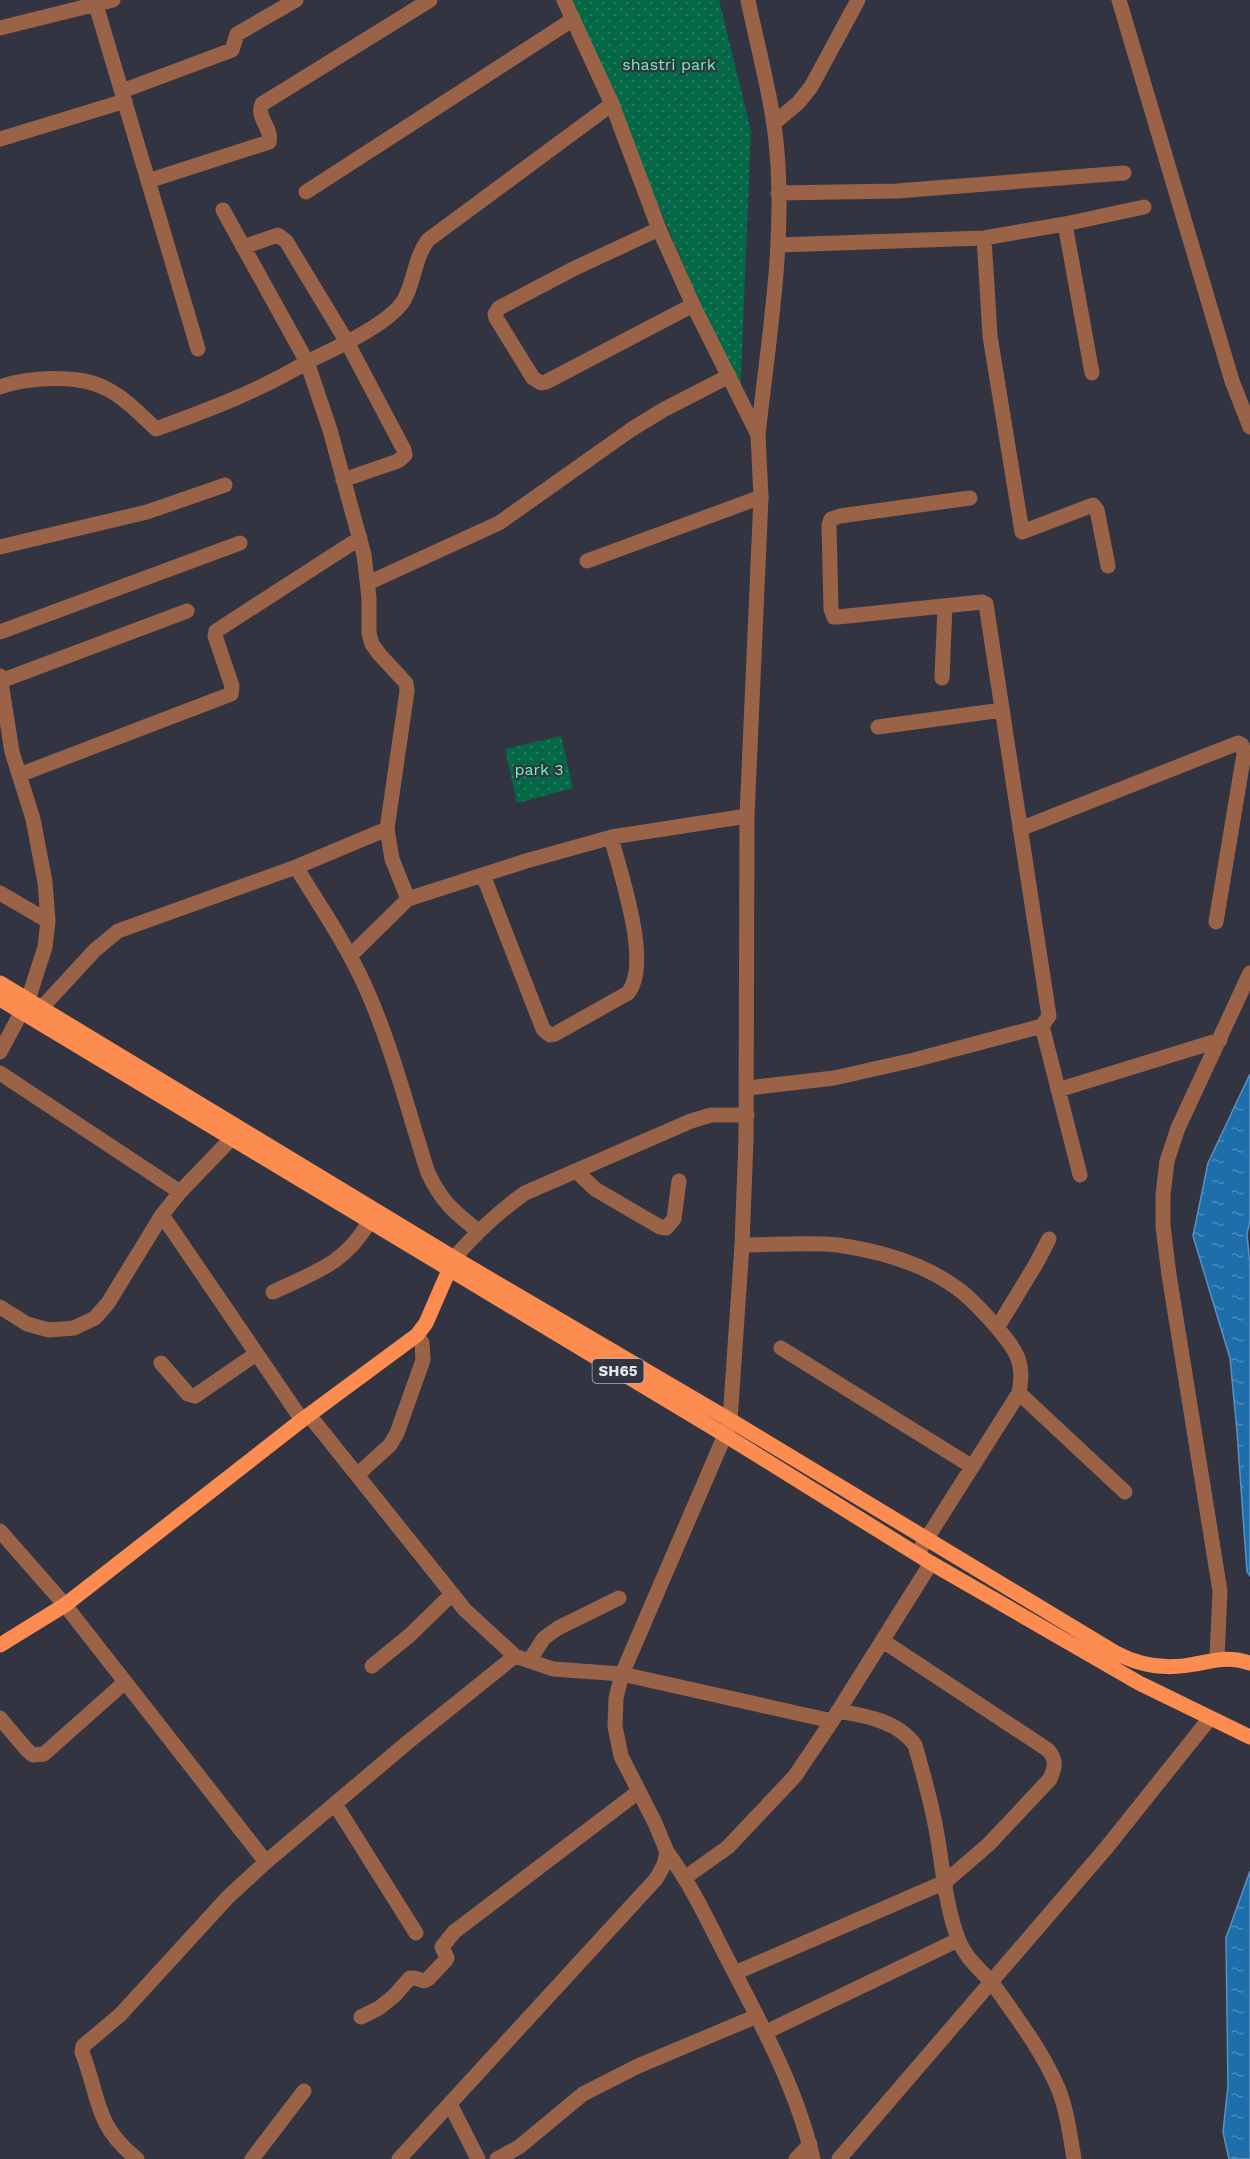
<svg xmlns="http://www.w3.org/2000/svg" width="1250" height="2159" font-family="'Work Sans',sans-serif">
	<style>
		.park { fill: url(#park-dots) }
		.water { fill: url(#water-ripples); stroke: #5992c0; stroke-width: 1.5 }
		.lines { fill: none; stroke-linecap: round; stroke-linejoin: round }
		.minor { stroke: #9a6348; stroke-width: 15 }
		.tertiary { stroke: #9a6348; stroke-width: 15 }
		.primary { stroke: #fc8c50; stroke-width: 15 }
		.labels { text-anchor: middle; stroke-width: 4.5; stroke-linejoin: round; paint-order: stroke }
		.shield { fill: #323541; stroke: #afb1ba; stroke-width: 1.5 }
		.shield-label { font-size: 15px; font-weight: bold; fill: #e4e6ee }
		.park-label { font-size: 16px; fill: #67f8ba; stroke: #323541 }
	</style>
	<defs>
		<pattern id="park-dots" width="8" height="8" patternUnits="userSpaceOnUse" patternTransform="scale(1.5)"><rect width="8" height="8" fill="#046746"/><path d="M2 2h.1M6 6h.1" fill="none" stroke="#287d61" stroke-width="1.8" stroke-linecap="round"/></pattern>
		<pattern id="water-ripples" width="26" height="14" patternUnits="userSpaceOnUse" patternTransform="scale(1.5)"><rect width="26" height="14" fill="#1e6eac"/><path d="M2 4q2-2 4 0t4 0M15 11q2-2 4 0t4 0" fill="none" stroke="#498abc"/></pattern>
	</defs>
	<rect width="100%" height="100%" fill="#323541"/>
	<!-- park -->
	<path class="park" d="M571,0H719L751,131L740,398Z
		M561,736L573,788L517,803L505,749Z"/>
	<!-- water -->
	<path class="water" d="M1250,1074V1221L1247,1234L1250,1266V1576L1247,1572L1237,1432L1230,1358L1193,1236L1208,1163Z
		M1250,1871V2159H1229L1223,2132L1228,2086L1226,1938Z"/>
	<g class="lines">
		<!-- minor -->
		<path class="minor" d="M748,0C758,50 773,101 777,152C785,246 768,342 758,435
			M1119,0L1232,381L1250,427
			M96,5L198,349
			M0,28L113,0
			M122,91L232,50L237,34L296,0
			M774,123L798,103L811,87L858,0
			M0,139L125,101
			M148,181L269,142C273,129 256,118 262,104L430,0
			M306,192L572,20
			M778,193L897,191L1124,173
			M223,210L307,362C332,350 390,324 404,300C415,280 414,259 428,240L612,104
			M1065,224L1092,373
			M659,229L573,269L499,308L495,314L496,318L533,378L541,383L546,382L693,305
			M984,238L990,336L1022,532L1093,505L1097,510L1108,566
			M778,245L984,238L1065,224L1144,207
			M243,247L278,235L286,241L347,342L404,450L405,455L398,461L343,480
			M0,387C28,377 78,374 105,388C124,397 140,414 156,429C208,410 259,391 307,362L330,430L364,555L369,598V633L372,644L380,655L406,683L407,691L387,829L392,859L408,899L350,956
			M0,547L147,512L225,485
			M587,561L761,497
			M368,583L499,523L632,429L663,410L729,376
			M0,632L240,543
			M0,676L12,752L33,819L45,882L48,921L45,947L28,1000L0,1052
			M942,678L945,606
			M1,681L187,611
			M878,727L1002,710
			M19,775L231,694L232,686L215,636L216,631L360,538
			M1020,829L1238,743L1242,745L1244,754L1216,922
			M296,867C320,906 346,944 365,986C392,1046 408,1111 428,1173C442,1202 453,1211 478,1231
			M483,875L543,1029L550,1035L555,1034L628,993C652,963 620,873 611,837
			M0,893L48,921
			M408,899L526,861L612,837L747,816
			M34,1016L95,950L118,931L296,867L387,829
			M1042,1026L1080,1175
			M0,1073L180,1192
			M748,1088L834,1078L914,1060L1042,1026L1049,1016L986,604L982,602L838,617H834L831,609L829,525L831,519L840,516L970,498
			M1058,1090L1220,1040
			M576,1171L595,1189L660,1227L666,1228L674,1219L679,1181
			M162,1215L302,1420
			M742,1245C772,1245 809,1242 838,1245C879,1251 925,1264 958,1289C971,1298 983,1312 994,1324C1014,1348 1026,1360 1019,1393L917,1554
			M454,1258C476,1233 498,1212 525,1193L691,1121L711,1115H747
			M273,1292C315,1272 345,1264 369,1222
			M0,1307L27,1324L49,1330L74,1328L95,1318L108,1303L162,1215L180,1192L231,1139
			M997,1328L1036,1264L1049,1239
			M781,1348L971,1466
			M161,1363L188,1394L195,1396L256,1354
			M1019,1393L1125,1492
			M309,1415L465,1610L515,1656L553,1669L622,1674L832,1721
			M357,1475L390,1445L397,1433L423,1360L422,1343L417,1335
			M0,1531L65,1605L266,1862L408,1742L515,1656
			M1217,1658L1220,1591L1169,1275L1163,1226V1195L1167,1161L1178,1128L1250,973
			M529,1661L544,1638L558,1628L619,1598
			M372,1666L410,1635L452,1594
			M838,1711C866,1716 898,1721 915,1745C923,1773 931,1801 936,1829C943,1866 945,1906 959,1941C968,1963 985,1972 998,1991C1020,2022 1043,2053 1058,2088C1067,2110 1070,2135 1074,2159
			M0,1718L27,1750L33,1755L44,1754L125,1682
			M335,1804L416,1933
			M686,1877L728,1847L795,1776L832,1721L931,1563
			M735,1973L945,1882L989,1844L1050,1779C1055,1767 1057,1760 1048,1750L883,1641
			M361,2017L379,2008L394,1996L410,1978H415L424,1981L428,1979L446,1960L447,1958L442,1947L454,1932L638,1792
			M766,2032L958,1940
			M450,2104L478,2159
			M137,2159C94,2125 100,2098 82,2052L83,2046L120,2015L228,1897L266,1862
			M252,2159L304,2091
			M497,2159L519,2147L583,2094L638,2066L757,2016
			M796,2159L810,2144"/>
		<!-- tertiary -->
		<path class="tertiary" d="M667,1852C693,1887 710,1926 730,1964C763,2027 797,2090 813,2159
			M399,2159L656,1879L664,1865L667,1852L655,1823L621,1756L615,1726L616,1698L622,1674L725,1435L730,1420L742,1245L746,1139L747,816L761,497L758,435L693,305L659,229L612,104L564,0
			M839,2159L1107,1847L1210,1718"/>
		<!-- primary -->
		<path class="primary" d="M0,983L454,1258L730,1420L1114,1652C1140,1666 1167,1670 1195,1664C1217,1660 1228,1656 1250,1663
			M0,999L725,1435L931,1563L1139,1683L1250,1737
			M0,1645L65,1605L302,1420L417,1335L426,1323L453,1261"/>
	</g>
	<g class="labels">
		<!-- shield labels -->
		<rect class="shield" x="592.5" y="1359" width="51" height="24" rx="4.5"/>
		<g class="shield-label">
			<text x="618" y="1376">SH65</text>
		</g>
		<!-- park labels -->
		<g class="park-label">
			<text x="669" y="70">shastri park</text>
			<text x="539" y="775">park 3</text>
		</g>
	</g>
</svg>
